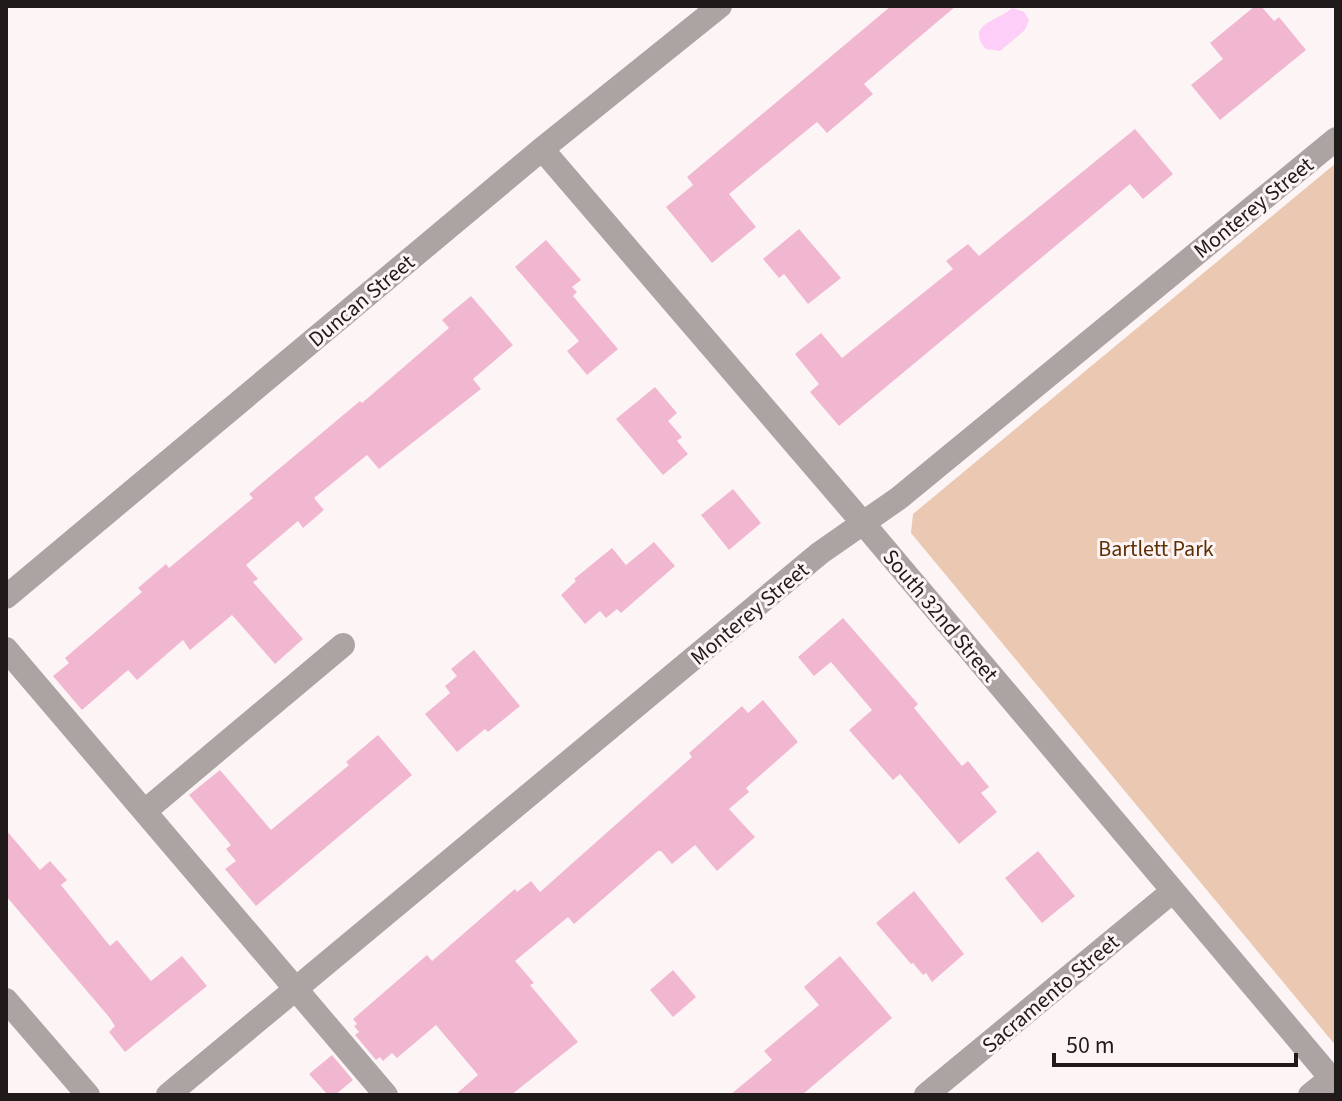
<svg xmlns="http://www.w3.org/2000/svg" width="1342" height="1101" font-family="'Source Sans 3',sans-serif">
	<style>
		.green { fill: #eac8b1 }
		.water { fill: #fccef8 }
		.building { fill: #f2b7d0 }
		.lines { fill: none; stroke-linecap: round; stroke-linejoin: round }
		.minor { stroke: #aba4a2; stroke-width: 24 }
		.labels { text-anchor: middle; stroke-width: 6; stroke-linejoin: round; paint-order: stroke }
		.street-label { font-size: 22px; fill: #211a1b; stroke: #fdf5f5 }
		.park-label { font-size: 22px; fill: #5d2f03; stroke: #fdf5f5 }
	</style>
	<rect width="100%" height="100%" fill="#fdf5f5"/>
	<!-- green -->
	<path class="green" d="M1336,163V1046L911,533L913,514Z"/>
	<!-- water -->
	<path class="water" d="M1012,8L1024,12L1029,20L1025,30L1000,51L986,49C964,24 999,21 1012,8Z"/>
	<!-- building -->
	<path class="building" d="M891,6H956L864,84L873,94L827,133L817,122L729,194L756,227L712,263L666,207L693,185L687,177Z
		M1255,6H1261L1274,21L1279,17L1306,50L1220,120L1191,85L1223,59L1210,43Z
		M1135,129L1173,174L1143,199L1130,184L839,426L810,392L819,384L795,354L821,333L842,358L953,269L946,261L968,244L979,256Z
		M799,229L841,278L808,304L784,274L779,278L763,259Z
		M546,240L581,280L572,287L577,292L573,296L618,349L587,375L567,351L579,341L515,267Z
		M471,296L513,345L473,379L481,389L379,469L367,455L314,498L324,510L303,528L298,521L246,565L258,579L253,582L303,639L275,664L232,615L190,650L183,640L137,680L128,670L82,710L53,676L69,663L65,658L142,592L138,588L166,564L169,568L253,498L249,494L360,401L362,403L449,328L442,320Z
		M655,387L677,413L668,421L682,437L677,441L688,454L663,475L616,419Z
		M733,489L761,523L729,550L701,515Z
		M654,542L675,566L621,613L617,609L606,618L600,611L585,624L561,595L576,581L574,579L612,548L626,565Z
		M843,618L918,704L914,708L962,766L968,761L989,787L981,793L997,812L959,844L900,774L893,780L849,730L872,710L831,662L814,676L798,657Z
		M474,650L520,706L488,732L485,729L457,752L425,714L450,693L445,686L457,676L451,669Z
		M763,700L798,742L746,788L749,792L729,809L755,837L717,871L695,845L672,864L661,851H658L574,924L568,917L515,961L534,983L530,985L578,1042L511,1095H455L478,1075L436,1025L397,1058L392,1053L383,1061L380,1057L376,1060L355,1035L359,1032L354,1026L357,1024L353,1019L427,955L432,961L515,889L517,892L531,881L540,892L692,757L689,753L742,706L748,713Z
		M378,735L412,775L256,906L225,869L236,861L226,849L231,845L189,795L220,770L271,830L349,765L346,762Z
		M6,830L40,870L50,861L67,880L61,885L110,946L117,940L151,981L182,956L207,986L125,1052L109,1032L115,1026L109,1017L6,896Z
		M1038,851L1075,896L1042,923L1005,878Z
		M914,891L964,954L932,982L926,973L923,975L913,963L911,964L876,923Z
		M840,956L892,1018L802,1095H730L772,1060L764,1051L819,1005L804,987Z
		M673,970L696,997L673,1017L650,990Z
		M332,1055L353,1080L335,1095H328L309,1074Z"/>
	<g class="lines">
		<!-- minor -->
		<path class="minor" d="M542,149L863,523L1336,1084
			M6,597L542,149L720,6
			M6,649L386,1095
			M145,811L343,645
			M6,1000L88,1095
			M168,1095L820,553L899,498L1336,139
			M926,1095L1173,891
			M1310,1095L1331,1078"/>
	</g>
	<g class="labels">
		<!-- street labels -->
		<g class="street-label">
			<text transform="translate(1253 207) rotate(-39)" y="8">Monterey Street</text>
			<text transform="translate(361 300) rotate(-40)" y="8">Duncan Street</text>
			<text transform="translate(749 613) rotate(-40)" y="8">Monterey Street</text>
			<text transform="translate(941 615) rotate(50)" y="8">South 32nd Street</text>
			<text transform="translate(1050 993) rotate(-40)" y="8">Sacramento Street</text>
		</g>
		<!-- park labels -->
		<g class="park-label">
			<text x="1156" y="556">Bartlett Park</text>
		</g>
	</g>
	<!-- border -->
	<rect width="1342" height="1101" fill="none" stroke="#211a1b" stroke-width="16"/>
	<!-- scale -->
	<path d="M1054 1053v12h242v-12" fill="none" stroke="#211a1b" stroke-width="4"/>
	<text x="1066" y="1053" font-size="24" fill="#211a1b" stroke="#fdf5f5" stroke-width="6" paint-order="stroke">50 m</text>
</svg>
